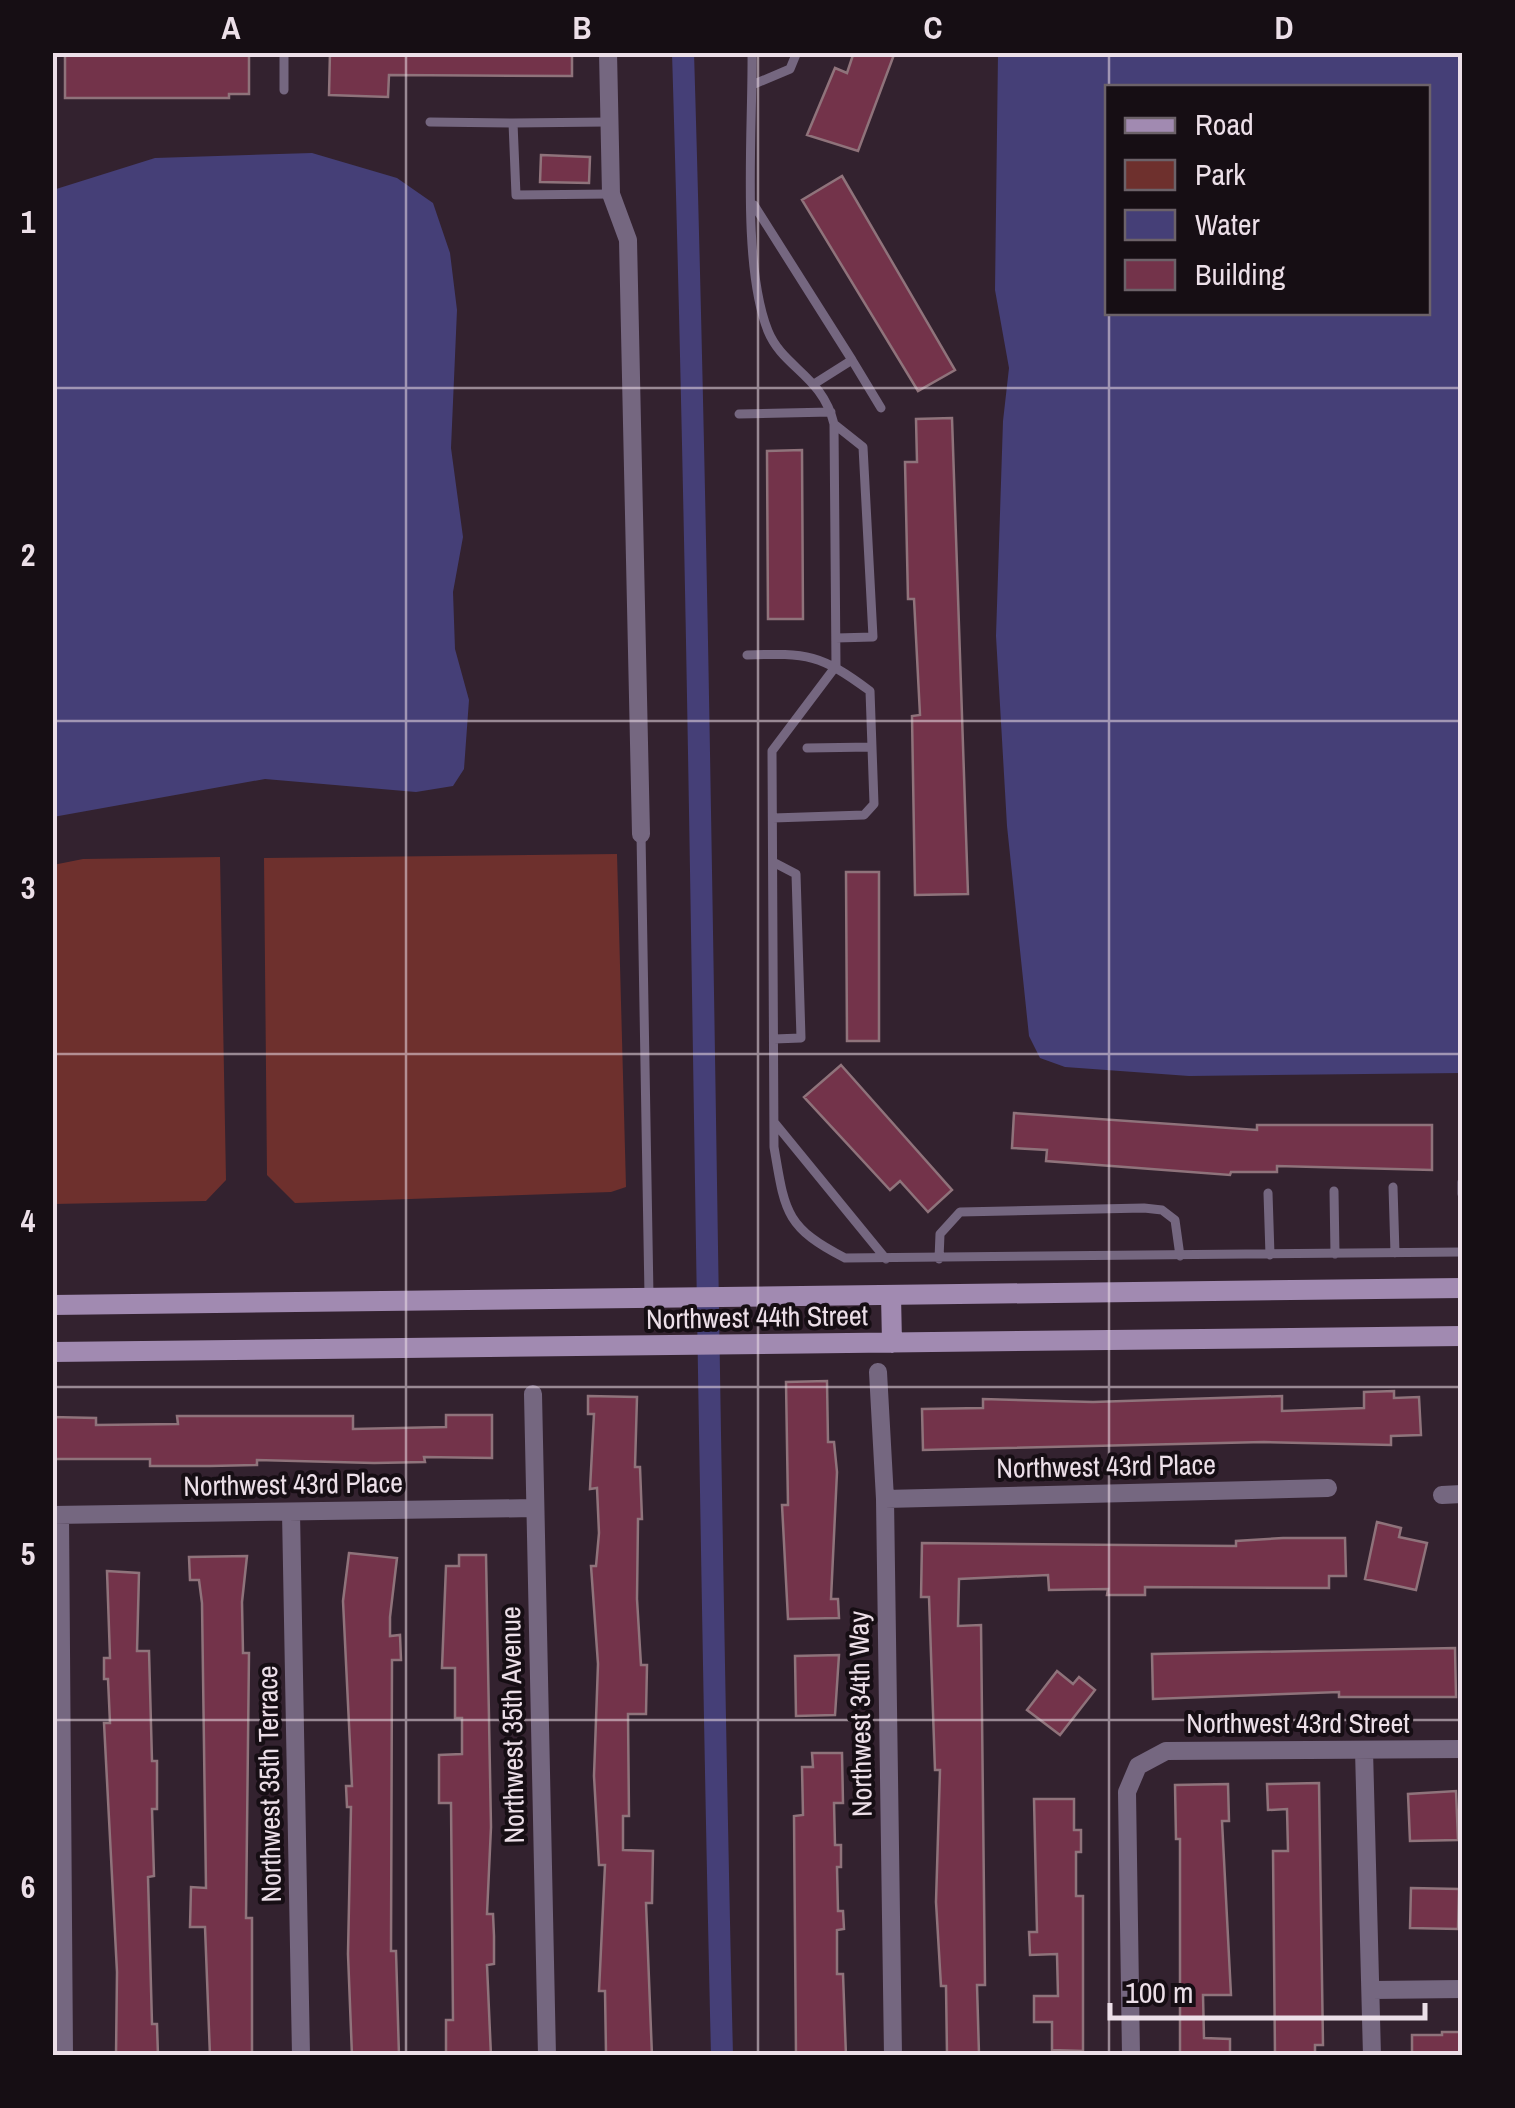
<svg xmlns="http://www.w3.org/2000/svg" width="1515" height="2108" font-family="'Archivo Narrow',sans-serif">
	<style>
		.green { fill: #6e302d }
		.water { fill: #453f77; fill-rule: evenodd }
		.lines { fill: none; stroke-linecap: round; stroke-linejoin: round }
		.canal { stroke: #453f77; stroke-width: 22 }
		.building { fill: #73334a; stroke: #8f737b; stroke-width: 2.5 }
		.lane { stroke: #756780; stroke-width: 9 }
		.street { stroke: #756780; stroke-width: 18 }
		.secondary { stroke: #a18ab1; stroke-width: 20 }
		.grid { fill: none; stroke: #ecdfe8; stroke-width: 2.5; stroke-opacity: 0.55 }
		.labels { text-anchor: middle; stroke-width: 8; stroke-linejoin: round; paint-order: stroke }
		.street-label { font-size: 28px; fill: #ecdfe8; stroke: #160e14 }
		.neatline { fill: none; stroke: #ecdfe8; stroke-width: 4 }
		.grid-label { font-size: 32px; text-anchor: middle; font-weight: bold; fill: #ecdfe8 }
	</style>
	<rect width="100%" height="100%" fill="#33222f"/>
	<!-- green -->
	<path class="green" d="M617,854L626,1187L611,1192L295,1203L267,1175L264,858Z
		M220,857L226,1180L206,1201L53,1204V865L83,859Z"/>
	<!-- water -->
	<path class="water" d="M998,53H1462V1073L1189,1076L1065,1067L1040,1058L1029,1036L1007,826L996,636L1003,421L1009,368L995,290ZM1108,88H1428V312H1108Z
		M312,153L397,178L433,203L450,253L457,310L451,448L463,537L453,592L455,649L469,700L464,769L453,786L416,792L265,779L53,817V190L155,158Z"/>
	<g class="lines">
		<!-- canal -->
		<path class="canal" d="M683,52C703,720 706,1388 722,2056"/>
	</g>
	<!-- building -->
	<path class="building" d="M65,52H249V94H229V98H65Z
		M330,52H572V76L389,75L388,97L329,95Z
		M854,52H895L858,151L807,135L835,68L847,73Z
		M541,155L590,157L589,183L540,182Z
		M842,176L955,370L918,391L802,200Z
		M952,418L968,894L915,895L912,716L920,715L914,599H908L905,462H917L916,419Z
		M802,450L803,619H768L767,451Z
		M846,872H879V1041H847Z
		M841,1065L952,1190L928,1212L900,1181L890,1190L804,1097Z
		M1014,1113L1257,1130V1125H1432V1170L1277,1166V1172H1231L1230,1175L1046,1161L1047,1150L1012,1148Z
		M827,1381L828,1442H834L837,1472L831,1599H838L839,1618L788,1619L782,1505H788L786,1382Z
		M1394,1391V1398L1419,1397L1421,1435L1391,1436V1445L1264,1442L923,1450L922,1409L983,1408V1399L1093,1402L1282,1396V1411L1364,1408V1392Z
		M588,1396L637,1397L635,1467H640L642,1519H638L637,1599L641,1665H647L646,1714H628L629,1816H623V1850L653,1851L652,1903H646L652,2056L606,2053L605,1991H599L605,1865H599L594,1776L598,1664L591,1566H596L599,1533L597,1488L590,1489L594,1414H588Z
		M446,1415H492V1458L424,1457L425,1462L374,1463L257,1460V1465L210,1466H150V1459H52V1417L96,1418V1425L178,1424L177,1416H353V1429L446,1427Z
		M1377,1522L1401,1528L1399,1537L1427,1543L1416,1590L1365,1579Z
		M1283,1538H1345L1346,1576H1329V1588L1145,1587V1595H1107L1108,1589L1049,1590L1048,1575L959,1579L958,1626L981,1625L985,1985H977L979,2054H947L946,1986H941L936,1902L940,1770H935L929,1597H921L922,1543L1236,1546V1541Z
		M349,1553L397,1558L390,1617V1636L400,1635L401,1660H392L391,1951H396L399,2056H352L348,1954L351,1807H347L346,1786H352L343,1601Z
		M459,1555H486L491,1827L487,1914H493L494,1936V1964L487,1965L491,2056H446V2020H453L451,1803H439V1755L462,1754V1718H455V1668H442L446,1566H459Z
		M247,1556L242,1602L243,1653H249L246,1918H252V2056H210L205,1927H190L191,1887L206,1888L202,1603L199,1580H190L189,1557Z
		M107,1571L139,1573L137,1651H149L152,1761H157V1809H152L154,1876L148,1877L152,2024H157L158,2056H116L117,1972L104,1723H110L108,1679H104V1658H110Z
		M1455,1648L1456,1697H1339V1692L1153,1699L1152,1654Z
		M839,1655L835,1715L796,1716L795,1656Z
		M1057,1671L1073,1684L1079,1677L1095,1690L1060,1735L1027,1710Z
		M812,1753H842L843,1803H834L835,1845H841V1867H837L838,1911H843L844,1929L837,1930V1974H843L846,2056H796L794,1816L803,1815L802,1767H813Z
		M1319,1783L1323,2045H1315V2056H1275L1273,1851H1288L1287,1809L1268,1810L1267,1784Z
		M1228,1784L1229,1821H1222L1231,1995H1203L1204,2038L1230,2039V2056H1180V1839H1176L1175,1785Z
		M1456,1791L1458,1840L1410,1841L1408,1794Z
		M1034,1799H1074V1830H1081V1852H1076V1896H1083V2051L1052,2050V2022H1034V1996H1058L1057,1954L1030,1955L1029,1932H1037Z
		M1411,1888L1459,1889L1458,1929L1410,1928Z
		M1442,2032H1461L1460,2056H1412V2035H1442Z"/>
	<g class="lines">
		<!-- lane -->
		<path class="lane" d="M284,52V90
			M752,52C753,128 741,264 768,331C783,368 822,375 834,424L836,666L772,751L774,1147C785,1212 785,1227 845,1258L1462,1252
			M752,85L790,69L797,52
			M430,122L513,123
			M608,122L513,123L516,195L611,194
			M754,205L852,360L814,384
			M852,360L881,408
			M739,414L831,412
			M834,424L863,447L873,637L836,638
			M747,655C808,653 820,654 870,691L874,804L864,815L773,818
			M807,748L872,747
			M641,834L649,1296
			M773,862L796,874L801,1038L774,1039
			M774,1122L886,1259
			M1462,1182V1194
			M1393,1187L1395,1253
			M1334,1191L1335,1254
			M1268,1193L1270,1255
			M939,1259L940,1234L960,1212L1144,1208L1162,1210L1175,1220L1180,1256"/>
		<!-- street -->
		<path class="street" d="M608,52L611,194L628,240L641,834
			M878,1372L885,1499L893,2056
			M533,1394L547,2056
			M1442,1495L1462,1494
			M885,1499L1328,1488
			M291,1512L301,2056
			M52,1515L534,1508
			M60,1515L64,2056
			M1364,1750L1372,2056
			M1372,1990L1462,1989
			M1131,2056L1127,1792L1138,1766L1166,1751L1462,1749"/>
		<!-- secondary -->
		<path class="secondary" d="M891,1295L892,1343
			M52,1305L1462,1288
			M52,1352L1462,1336"/>
	</g>
	<!-- grid -->
	<path class="grid" d="M406,52V2056M758,52V2056M1109,52V88M1109,312V2056M52,388H1462M52,721H1462M52,1054H1462M52,1387H1462M52,1720H1462"/>
	<g class="labels">
		<!-- street labels -->
		<g class="street-label">
			<text transform="translate(757 1317) rotate(-1)" y="10">Northwest 44th Street</text>
			<text transform="translate(1106 1466) rotate(-1)" y="10">Northwest 43rd Place</text>
			<text transform="translate(293 1484) rotate(-1)" y="10">Northwest 43rd Place</text>
			<text transform="translate(860 1714) rotate(-91)" y="10">Northwest 34th Way</text>
			<text x="1298" y="1733">Northwest 43rd Street</text>
			<text transform="translate(512 1725) rotate(-91)" y="10">Northwest 35th Avenue</text>
			<text transform="translate(269 1784) rotate(-91)" y="10">Northwest 35th Terrace</text>
		</g>
	</g>
	<!-- border -->
	<rect width="1515" height="2108" fill="none" stroke="#160e14" stroke-width="110"/>
	<!-- legend -->
	<rect x="1105" y="85" width="325" height="230" fill="#160e14" stroke="#6c6269" stroke-width="2.5"/>
	<rect x="1125" y="118" width="50" height="15" fill="#a18ab1" stroke="#6c6269" stroke-width="2.5"/>
	<text x="1195" y="135" font-size="30" fill="#ecdfe8">Road</text>
	<rect x="1125" y="160" width="50" height="30" fill="#6e302d" stroke="#6c6269" stroke-width="2.5"/>
	<text x="1195" y="185" font-size="30" fill="#ecdfe8">Park</text>
	<rect x="1125" y="210" width="50" height="30" fill="#453f77" stroke="#6c6269" stroke-width="2.5"/>
	<text x="1195" y="235" font-size="30" fill="#ecdfe8">Water</text>
	<rect x="1125" y="260" width="50" height="30" fill="#73334a" stroke="#6c6269" stroke-width="2.5"/>
	<text x="1195" y="285" font-size="30" fill="#ecdfe8">Building</text>
	<!-- scale -->
	<path d="M1110 2003v15h315v-15" fill="none" stroke="#ecdfe8" stroke-width="5"/>
	<text x="1125" y="2003" font-size="30" fill="#ecdfe8" stroke="#160e14" stroke-width="8" paint-order="stroke">100 m</text>
	<rect x="55" y="55" width="1405" height="1998" class="neatline"/>
	<g class="grid-label">
		<text x="231" y="39">A</text>
		<text x="582" y="39">B</text>
		<text x="933" y="39">C</text>
		<text x="1284" y="39">D</text>
		<text x="28" y="233">1</text>
		<text x="28" y="566">2</text>
		<text x="28" y="899">3</text>
		<text x="28" y="1232">4</text>
		<text x="28" y="1565">5</text>
		<text x="28" y="1898">6</text>
	</g>
</svg>
